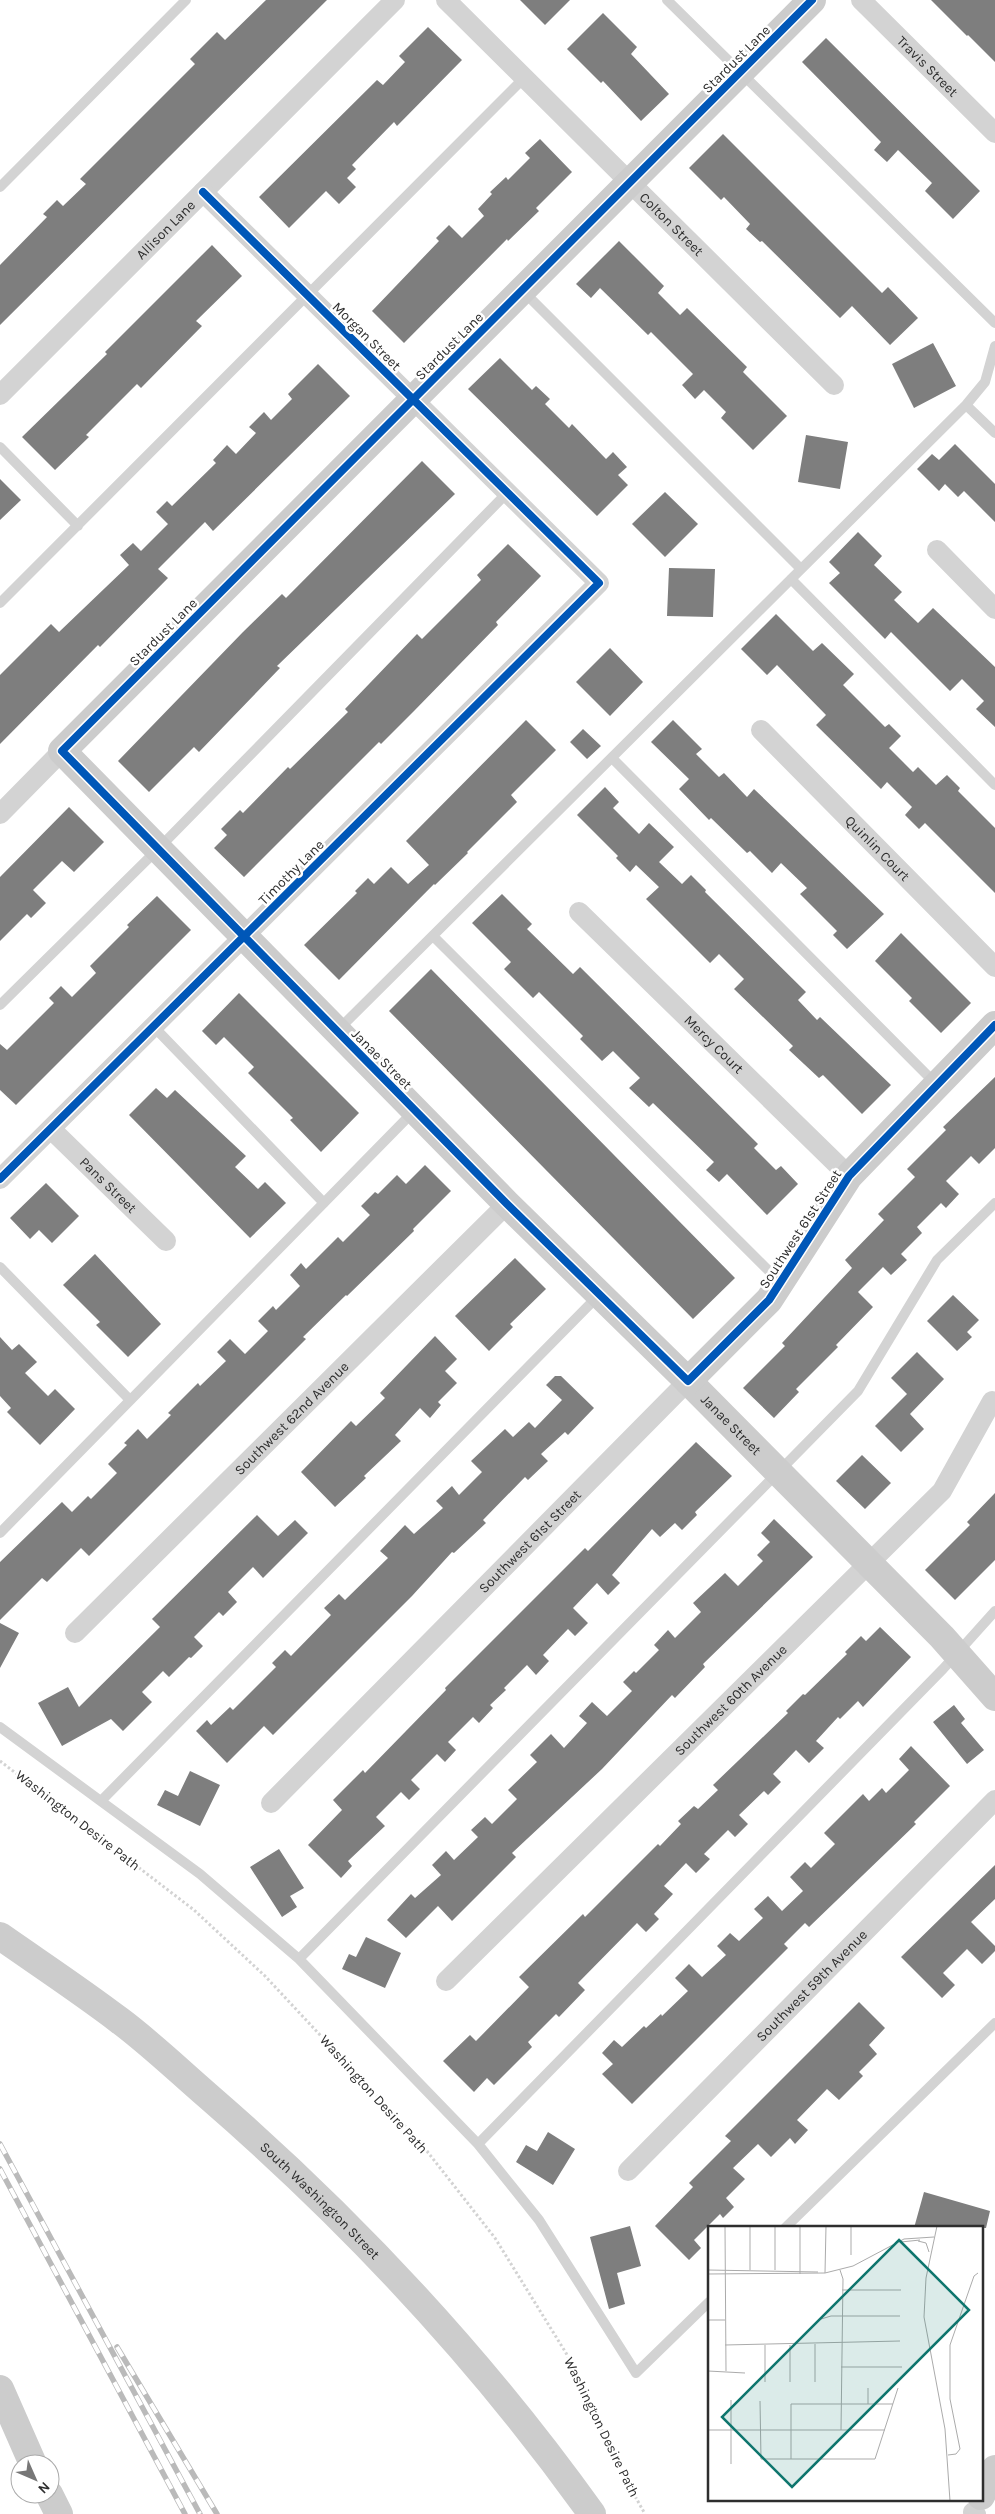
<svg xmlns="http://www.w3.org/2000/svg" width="995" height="2514" font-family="Karla,sans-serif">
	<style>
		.building { fill: #7e7e7e }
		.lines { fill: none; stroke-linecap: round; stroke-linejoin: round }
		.path { stroke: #d3d3d3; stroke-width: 3; stroke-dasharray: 2.5 2.5; stroke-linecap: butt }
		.lane { stroke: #d3d3d3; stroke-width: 10 }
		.street { stroke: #d3d3d3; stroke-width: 20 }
		.secondary { stroke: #ccc; stroke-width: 28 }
		.rail-casing { stroke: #bababa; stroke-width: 5.5 }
		.rail { stroke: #fff; stroke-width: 4; stroke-dasharray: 11; stroke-linecap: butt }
		.cycleway-casing { stroke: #fff; stroke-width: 11 }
		.cycleway { stroke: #0057b8; stroke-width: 8 }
		.labels { text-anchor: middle; stroke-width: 5; stroke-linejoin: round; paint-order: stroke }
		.street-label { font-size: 14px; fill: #2e2e2e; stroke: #fff }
		.inset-road { fill: none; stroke: #ababab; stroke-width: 1 }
		.view { fill: #0f766e; fill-opacity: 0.15; stroke: #0f766e; stroke-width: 2.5 }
		.inset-edge { fill: none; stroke: #2e2e2e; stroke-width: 2.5 }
	</style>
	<rect width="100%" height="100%" fill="#fff"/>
	<!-- building -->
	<path class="building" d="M266,0H327L0,325V265L47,217L43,214L57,200L63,206L86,184L80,179L195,64L190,59L217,32L225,40Z
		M520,0H570L545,25Z
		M931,0H995V62L968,35L967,36Z
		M603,13L637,47L631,54L669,94L641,121L603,81L601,83L567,49Z
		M428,27L462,60L397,126L394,122L352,165L356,169L347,178L356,187L339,204L326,191L289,228L259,197L377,80L383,85L405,62L399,56Z
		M826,38L980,191L953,219L925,191L932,183L898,150L887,162L874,150L881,142L802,62Z
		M723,134L882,293L888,287L918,318L890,345L852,306L840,318L762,241L760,242L746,229L750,224L724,197L721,200L689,168Z
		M540,139L572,172L536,208L539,211L508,241L507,239L404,343L372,311L439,241L436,238L449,225L462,238L484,216L478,209L492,194L490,192L506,177L508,180L530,158L525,153Z
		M619,241L664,286L658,293L680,315L687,308L747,367L743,372L787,416L753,450L721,418L726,412L704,390L695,399L682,385L693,374L651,332L648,335L600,288L591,298L576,284Z
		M212,245L242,276L196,321L202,326L141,388L137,384L86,435L89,437L55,470L22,437L107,354L105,352Z
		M933,343L956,386L914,408L892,364Z
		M500,358L532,390L536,386L550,399L545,404L569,428L572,424L606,459L613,452L627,467L618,475L628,485L597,516L468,389Z
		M318,364L350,396L213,531L205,522L158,569L168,578L100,647L98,645L0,744V675L51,624L59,632L129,565L120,555L133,543L141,551L168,524L156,512L167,501L172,506L216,463L213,460L227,445L236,454L256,433L249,427L264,412L271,420L292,399L288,394Z
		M806,435L848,442L840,489L798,482Z
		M955,444L995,484V522L964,491L958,497L945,484L939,491L917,469L932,454L939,460Z
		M422,461L455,494L277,666L280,668L199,752L194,747L149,792L118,761L243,632L282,594L286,598Z
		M0,479L21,500L0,520Z
		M665,492L698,524L665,557L632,524Z
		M858,532L882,556L874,565L902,592L894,600L918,623L933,608L995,667V727L976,709L984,701L962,679L950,691L891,632L885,639L829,583L840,573L829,562Z
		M508,544L541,576L496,622L498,625L414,711L381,744L379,742L244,877L214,848L227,835L221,829L240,810L243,813L288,767L290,769L348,712L345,709L417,634L422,639L481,580L477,575Z
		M669,568L715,569L713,617L667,616Z
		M776,614L813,651L822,643L854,674L843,685L885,727L889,724L901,736L889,748L913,772L918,767L936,785L947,775L960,788L958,791L995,828V893L925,823L919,829L905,815L912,807L887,782L881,789L816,725L826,715L777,665L767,675L741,649Z
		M610,648L643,682L610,716L576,682Z
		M526,720L556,750L511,795L517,802L467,852L468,853L435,885L434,884L339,980L304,945L357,893L355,891L368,878L374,884L391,867L408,884L429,865L406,841Z
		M673,720L702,749L696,754L719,777L724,773L747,797L754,789L884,914L847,949L833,935L837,931L800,894L807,888L781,863L772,873L750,851L747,853L711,818L709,820L679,789L689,779L651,742Z
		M583,729L601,746L587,759L570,742Z
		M605,787L619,802L613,808L639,834L649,823L674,847L659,862L682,884L691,875L706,890L705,892L806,992L798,1000L817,1020L820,1017L891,1085L862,1114L823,1075L819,1078L789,1050L793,1046L734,989L744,979L719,954L710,963L646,899L659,887L636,865L630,872L616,858L618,856L577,815Z
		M69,807L104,842L74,872L62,861L33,890L46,903L31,918L27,914L0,941V877Z
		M502,894L532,924L527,929L573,974L580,967L758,1144L754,1148L776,1170L781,1166L798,1184L767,1215L727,1174L719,1182L706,1170L714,1162L653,1103L649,1107L629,1088L640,1078L613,1051L602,1061L580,1039L583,1036L539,992L533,998L504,969L511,962L472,923Z
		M157,896L191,930L16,1105L0,1090V1044L7,1050L54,1003L49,998L61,986L72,997L96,973L90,966L129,927L127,925Z
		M901,933L971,1003L941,1033L909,1001L912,998L875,961Z
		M431,969L735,1278L693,1319L389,1011Z
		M239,993L359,1113L321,1152L290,1120L293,1118L248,1073L254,1067L224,1037L216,1045L202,1031Z
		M995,1077V1148L979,1164L971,1156L946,1181L959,1194L946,1208L941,1203L917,1227L922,1233L901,1254L907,1260L891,1275L883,1267L858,1292L873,1307L836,1345L838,1347L796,1389L799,1392L774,1418L743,1388L785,1346L782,1343L852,1268L845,1260L884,1220L878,1214L915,1177L907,1169L946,1130L943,1127Z
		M156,1088L167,1098L175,1090L246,1156L235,1167L258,1189L265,1182L286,1203L250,1238L129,1115Z
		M425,1165L451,1191L413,1229L414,1231L347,1296L346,1295L303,1337L306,1339L89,1556L81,1548L47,1582L42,1578L0,1620V1562L62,1502L72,1512L88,1496L91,1499L117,1473L108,1464L127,1445L124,1443L138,1429L147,1439L171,1415L168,1413L198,1383L200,1386L226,1361L217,1352L230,1339L245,1354L268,1331L258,1321L273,1306L276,1310L300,1286L290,1275L301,1263L306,1269L338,1237L343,1242L370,1215L361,1206L375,1192L378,1194L397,1175L406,1184Z
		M46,1183L79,1216L52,1243L39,1230L30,1239L10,1218Z
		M95,1254L161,1324L128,1357L96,1325L100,1322L63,1285Z
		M515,1258L546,1289L510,1324L513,1327L489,1351L455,1316Z
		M953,1295L979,1320L967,1332L972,1337L957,1351L927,1321Z
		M435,1336L457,1359L445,1371L457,1383L438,1402L441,1405L430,1418L420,1408L395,1435L401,1441L364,1476L366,1478L335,1507L301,1472L351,1421L356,1426L385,1398L380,1393Z
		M0,1337L12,1350L19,1344L37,1362L25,1373L48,1396L55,1389L75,1409L40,1445L7,1412L11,1408L0,1396Z
		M917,1352L944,1379L910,1414L924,1429L901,1452L875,1426L907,1394L891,1378Z
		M555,1376H561L594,1408L568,1435L565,1432L541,1454L548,1461L528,1480L525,1477L483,1520L486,1523L454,1553L452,1552L412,1596L273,1735L264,1726L227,1763L196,1731L207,1720L211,1725L230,1707L233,1710L276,1667L272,1663L285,1650L291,1656L331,1615L324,1608L339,1594L345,1600L388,1558L380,1551L405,1525L414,1534L443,1508L436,1501L452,1486L459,1495L482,1472L471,1461L505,1429L513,1437L529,1422L535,1428L562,1400L546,1385Z
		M696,1442L732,1476L695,1512L697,1515L682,1530L675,1523L660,1537L652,1529L612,1575L620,1583L608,1595L597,1583L573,1608L588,1623L575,1636L568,1629L543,1655L549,1661L536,1675L527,1665L504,1688L506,1690L490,1705L493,1708L479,1723L473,1717L448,1742L456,1750L445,1762L437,1754L411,1780L420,1789L409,1800L401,1792L376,1817L385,1826L348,1861L352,1866L341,1878L308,1845L342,1810L333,1800L363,1770L365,1773L446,1690L445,1688L585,1548L588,1551Z
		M862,1455L891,1483L865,1509L836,1481Z
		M995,1493V1560L955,1600L925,1570L970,1525L967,1522Z
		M257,1515L278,1536L295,1520L308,1533L263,1578L253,1567L228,1592L237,1602L223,1616L219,1612L194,1637L203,1646L191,1658L189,1657L169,1677L163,1671L142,1692L152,1702L123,1731L111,1719L62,1746L38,1703L68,1687L79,1707L160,1627L152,1619Z
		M774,1519L813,1557L703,1664L705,1667L675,1698L672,1695L602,1769L512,1853L516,1857L452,1921L438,1906L406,1938L387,1920L411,1894L415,1898L441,1875L432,1865L446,1851L454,1860L478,1837L471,1830L485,1817L492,1824L517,1799L508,1790L537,1762L530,1755L551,1734L564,1748L587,1723L579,1716L592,1702L607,1716L632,1691L623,1682L634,1671L636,1673L659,1650L654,1645L668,1630L675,1638L701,1612L693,1603L725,1573L738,1586L763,1561L757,1555L770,1542L761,1533Z
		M0,1623L19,1633L0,1668Z
		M880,1627L911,1657L863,1707L858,1701L840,1719L838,1717L816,1741L824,1748L809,1763L796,1750L773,1774L781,1782L768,1795L764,1791L739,1815L748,1824L735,1837L728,1830L704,1854L710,1859L696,1873L686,1863L664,1886L673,1894L654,1914L659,1919L646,1932L637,1923L578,1983L585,1990L559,2017L556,2014L528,2042L532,2047L494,2085L487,2078L474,2092L443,2061L470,2035L476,2041L529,1987L519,1977L583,1914L585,1917L658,1844L660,1846L681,1824L678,1821L694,1806L698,1809L718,1790L713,1785L788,1713L786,1711L803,1694L805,1695L847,1654L845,1652L861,1636L866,1641Z
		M954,1705L965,1719L961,1723L984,1750L967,1764L933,1722Z
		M911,1746L950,1786L914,1822L916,1824L809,1927L805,1923L784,1944L788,1948L632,2104L602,2074L613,2064L602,2053L614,2040L622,2047L644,2026L646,2028L661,2014L662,2016L688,1991L675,1978L689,1964L702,1977L726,1955L717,1946L730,1933L739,1941L763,1918L754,1909L768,1896L782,1911L803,1891L790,1877L805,1862L811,1868L835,1844L824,1833L863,1794L869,1801L882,1788L886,1793L909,1770L899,1759Z
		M190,1771L220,1785L200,1826L157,1805L165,1790L178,1796Z
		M279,1849L304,1888L290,1896L297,1907L282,1917L250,1867Z
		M995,1865V1899L971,1922L995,1946V1951L982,1964L967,1949L943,1973L955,1985L942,1998L901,1957Z
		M366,1937L401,1953L385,1988L342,1969L349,1954L356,1957Z
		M859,2002L885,2028L869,2045L877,2054L859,2072L863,2076L839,2100L827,2089L797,2120L808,2130L795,2144L790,2138L771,2157L758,2144L733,2168L745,2179L726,2198L734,2207L723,2218L720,2214L694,2240L701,2248L689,2260L655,2226L693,2187L689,2183L731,2141L725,2136Z
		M548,2132L575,2149L553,2185L516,2162L526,2145L537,2151Z
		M924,2192L990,2211L986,2228H914Z
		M630,2226L641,2266L617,2273L625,2304L609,2309L590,2237Z"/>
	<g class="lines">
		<!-- path -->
		<path class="path" d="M0,1761L194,1910L265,1976L419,2141L495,2238L566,2353L622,2473L645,2514"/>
		<!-- lane -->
		<path class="lane" d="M667,0L995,323
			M0,187L186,0
			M523,291L801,569
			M966,405L995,433
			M0,447L78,526
			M791,579L995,785
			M0,603L524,78
			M612,758L937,1085
			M433,936L779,1281
			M0,1005L158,849L507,493
			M154,1027L324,1203
			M338,1030L966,405L985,382L995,346
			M0,1267L130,1400
			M0,1533L414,1111
			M0,1727L200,1874L299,1959L478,2144L539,2220L636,2373L709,2302
			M102,1800L599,1295
			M299,1959L858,1391L937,1260L995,1203
			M478,2144L943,1669L995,1611
			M785,2228L995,2023"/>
		<!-- street -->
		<g class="street">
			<path id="s1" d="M446,0L834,385"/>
			<path id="s2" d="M861,0L995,133"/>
			<path id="s3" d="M0,395L395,0"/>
			<path d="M937,550L995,609"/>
			<path id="s4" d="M761,730L995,967"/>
			<path d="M0,814L62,751"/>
			<path id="s5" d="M579,912L849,1176"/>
			<path id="s6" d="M51,1129L166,1241"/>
			<path d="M0,1179L599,583L203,192"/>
			<path id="s7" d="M75,1633L507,1204"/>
			<path id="s8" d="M271,1803L688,1381"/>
			<path id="s9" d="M446,1981L942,1491L992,1401"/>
			<path id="s10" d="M628,2171L995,1800"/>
			<path d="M973,2512L976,2514"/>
		</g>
		<!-- secondary -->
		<g class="secondary">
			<path id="s11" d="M812,0L62,751L507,1204L688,1381L942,1637L995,1697"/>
			<path d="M688,1381L769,1300L849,1176L995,1025"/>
			<path id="s12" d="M0,1936C40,1964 81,1991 119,2020C150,2043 179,2071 208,2096C351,2220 482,2360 592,2514"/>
			<path d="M0,2389L33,2464"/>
			<path d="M49,2494L59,2514"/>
			<path d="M981,2496L995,2469"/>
		</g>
		<!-- rail casing -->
		<g class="rail-casing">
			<path id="rail" d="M0,2144L200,2514
				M0,2169L185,2514
				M117,2347L217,2514"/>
		</g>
		<!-- rail -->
		<use href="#rail" class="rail"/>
		<!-- cycleway casing -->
		<g class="cycleway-casing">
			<path id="cycleway" d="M812,0L62,751L507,1204L688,1381L769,1300L849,1176L995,1025
				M0,1179L599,583L203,192"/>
		</g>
		<!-- cycleway -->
		<use href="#cycleway" class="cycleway"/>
	</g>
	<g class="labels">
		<!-- street labels -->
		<g class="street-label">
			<text transform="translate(736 59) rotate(-45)" y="5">Stardust Lane</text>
			<text dy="5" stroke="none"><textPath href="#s2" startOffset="94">Travis Street</textPath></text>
			<text dy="5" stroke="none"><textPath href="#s1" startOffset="318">Colton Street</textPath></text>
			<text dy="5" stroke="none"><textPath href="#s3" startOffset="234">Allison Lane</textPath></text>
			<text transform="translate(367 336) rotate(45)" y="5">Morgan Street</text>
			<text transform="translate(449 346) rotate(-45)" y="5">Stardust Lane</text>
			<text transform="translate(163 632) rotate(-45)" y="5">Stardust Lane</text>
			<text dy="5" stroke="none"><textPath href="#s4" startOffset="166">Quinlin Court</textPath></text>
			<text transform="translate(291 872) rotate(-45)" y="5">Timothy Lane</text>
			<text dy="5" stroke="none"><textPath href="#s5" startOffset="189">Mercy Court</textPath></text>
			<text transform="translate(382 1059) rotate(45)" y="5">Janae Street</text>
			<text dy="5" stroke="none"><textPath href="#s6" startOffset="80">Pans Street</textPath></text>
			<text transform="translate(800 1229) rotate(-57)" y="5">Southwest 61st Street</text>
			<text dy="5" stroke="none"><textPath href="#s7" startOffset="305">Southwest 62nd Avenue</textPath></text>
			<text dy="5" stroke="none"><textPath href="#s11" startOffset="2011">Janae Street</textPath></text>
			<text dy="5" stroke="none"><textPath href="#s8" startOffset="368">Southwest 61st Street</textPath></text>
			<text dy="5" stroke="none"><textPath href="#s9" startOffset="400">Southwest 60th Avenue</textPath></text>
			<text transform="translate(78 1820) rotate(38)" y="5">Washington Desire Path</text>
			<text dy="5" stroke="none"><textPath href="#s10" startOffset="261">Southwest 59th Avenue</textPath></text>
			<text transform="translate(374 2094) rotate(48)" y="5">Washington Desire Path</text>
			<text dy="5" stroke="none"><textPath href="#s12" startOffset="416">South Washington Street</textPath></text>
			<text transform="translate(602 2427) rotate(64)" y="5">Washington Desire Path</text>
		</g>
	</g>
	<!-- overview -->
	<g transform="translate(708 2226)">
		<rect width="275" height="275" fill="#fff"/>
		<path class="inset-road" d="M17,0L18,145M143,0V29M229,0L218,52L216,91L237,203L242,275M210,15L218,17L221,26M193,16L212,14M0,44L110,46M42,44V0M67,44V0M132,44L135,53L133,204M117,47L118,0M0,48L117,47L145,40L196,13L226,11M92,48V0M134,64H193M113,93L123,90H192M0,94H17M107,118V156M17,119L192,115M133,141H194M0,145L37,147M57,156V119M82,156V119M160,162V178M23,174V238M52,175L53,233H167L190,162M0,204H177M240,229L248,228L252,223L242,173V119L266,50L270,47M83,233V178H185"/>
		<path class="view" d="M191,14L261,84L84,261L14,191Z"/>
		<rect width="275" height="275" class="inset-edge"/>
	</g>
	<!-- north arrow -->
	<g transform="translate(35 2479) rotate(135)"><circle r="24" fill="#ffffff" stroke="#ababab"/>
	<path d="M0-4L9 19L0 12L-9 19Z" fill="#777777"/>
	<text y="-8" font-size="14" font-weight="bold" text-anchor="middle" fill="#2e2e2e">N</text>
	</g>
</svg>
